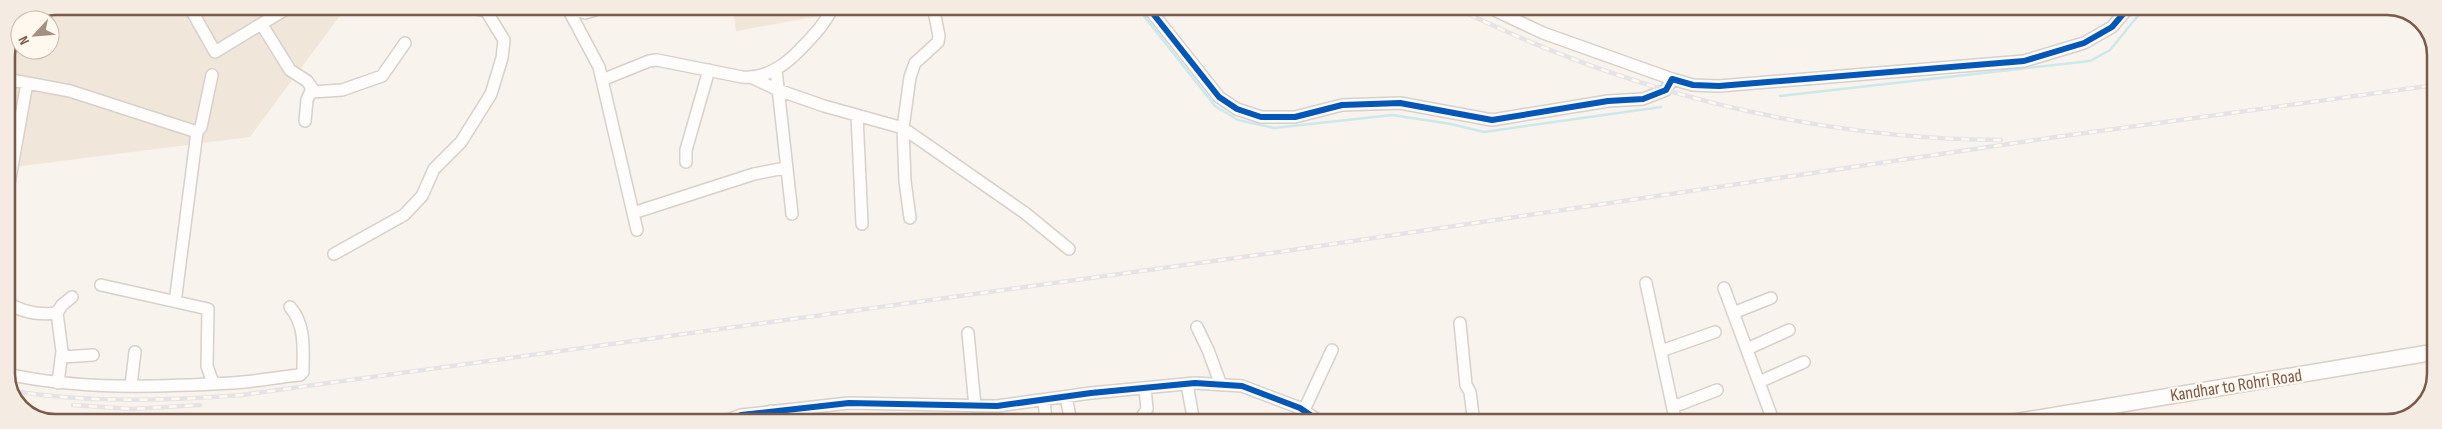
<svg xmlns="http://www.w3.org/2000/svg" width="2442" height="429" font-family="'Sofia Sans Condensed',sans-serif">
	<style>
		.residential { fill: #f1e6da }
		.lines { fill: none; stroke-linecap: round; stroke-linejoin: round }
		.stream { stroke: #cde8ea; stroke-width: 2.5 }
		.street-casing { stroke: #d7d0cb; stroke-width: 14 }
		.secondary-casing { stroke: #d8cfc9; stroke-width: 18 }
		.street { stroke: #fefdfc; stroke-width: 11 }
		.secondary { stroke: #fefdfc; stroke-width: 15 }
		.rail-casing { stroke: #e5e3e5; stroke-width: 4.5 }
		.rail { stroke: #fff8ef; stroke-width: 2.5; stroke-dasharray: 8; stroke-linecap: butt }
		.cycleway-casing { stroke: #fff8ef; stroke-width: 9 }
		.cycleway { stroke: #0057b8; stroke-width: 6 }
		.labels { text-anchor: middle; stroke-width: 4.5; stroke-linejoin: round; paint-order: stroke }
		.street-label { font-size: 18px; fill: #79594a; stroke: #fff8ef }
		.rim { fill: none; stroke: #79594a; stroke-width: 2.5 }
	</style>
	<rect width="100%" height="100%" fill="#f8f3ed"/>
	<!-- residential -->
	<path class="residential" d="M55,6H347L250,137L6,168V55L20,22V50H50V20H21Z
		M733,6H876L736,31Z"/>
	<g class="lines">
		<!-- stream -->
		<path class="stream" d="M1136,6L1215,106L1238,120L1274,128L1392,115L1451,124L1484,132L1661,107
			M1780,96L2090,61L2110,50L2145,7"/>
		<!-- street casing -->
		<g class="street-casing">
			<path id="street" d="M189,6L215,52L291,6
				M458,6L482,10L488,6
				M566,6L585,13L608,6
				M1147,6L1219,97L1237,109L1261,117H1295L1342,105L1400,103L1492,120L1608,101L1643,99L1666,90L1672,79L1693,85L1719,86L2024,61L2084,43L2112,27L2129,7
				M567,7L599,67L637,230
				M1488,7L1543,33L1672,79
				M262,25L290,70L307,81L312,88L307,100L305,121
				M776,70L792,214
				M753,78L778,90L824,106L903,128L1025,213L1069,249
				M6,79L70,91L197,132
				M602,80L649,61L657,60L742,77C775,80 799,52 819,29C825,22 829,13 835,6
				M312,92L342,90L382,76L405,43
				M857,115L862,224
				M686,162V150L709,70
				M7,195L27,83
				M633,213L754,174L785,168
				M910,218L905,181L903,128L910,77L915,63L938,42L939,36L933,6
				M334,254L404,215L422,196L434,169L461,142L491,94L502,58L504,40L485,9
				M1646,283L1676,423
				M101,285L208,309L207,366L213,383
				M1724,288L1774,423
				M176,295L197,132L201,127L212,75
				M7,302C22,313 39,315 57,313
				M1733,313L1771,298
				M1460,323L1466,385L1470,392L1474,423
				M1197,327L1208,350L1221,385
				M968,333L975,406
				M1747,349L1789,330
				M1661,351L1715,332
				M62,357L93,355
				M7,374C80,390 157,387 232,383C254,382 277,377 300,375L303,372C303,350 306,325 290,307
				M1759,382L1804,362
				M58,383L62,351L57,313L62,305L72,297
				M1187,384L1194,423
				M131,385L135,352
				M1066,397L1071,422
				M1044,400L1046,422
				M1673,407L1717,390
				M1304,410L1332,350
				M771,411L779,422
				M722,422L741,415L849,403L997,406L1091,393L1195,383L1242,386L1300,408L1322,423
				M1138,423L1147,409L1145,388"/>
		</g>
		<!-- secondary casing -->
		<g class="secondary-casing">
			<path id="secondary" d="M2008,423L2435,352"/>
		</g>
		<!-- street -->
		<use href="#street" class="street"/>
		<!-- secondary -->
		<use href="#secondary" class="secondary"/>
		<!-- rail casing -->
		<g class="rail-casing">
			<path id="rail" d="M1454,7C1623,91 1812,139 2001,140
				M12,391C88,403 165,401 242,395L1272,253L2056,137L2435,85
				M73,405L131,409L200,405"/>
		</g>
		<!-- rail -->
		<use href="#rail" class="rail"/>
		<!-- cycleway casing -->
		<g class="cycleway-casing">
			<path id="cycleway" d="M1147,6L1219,97L1237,109L1261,117H1295L1342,105L1400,103L1492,120L1608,101L1643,99L1666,90L1672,79L1693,85L1719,86L2024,61L2084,43L2112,27L2129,7
				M722,422L741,415L849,403L997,406L1091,393L1195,383L1242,386L1300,408L1322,423"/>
		</g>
		<!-- cycleway -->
		<use href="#cycleway" class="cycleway"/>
	</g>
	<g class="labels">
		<!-- street labels -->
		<g class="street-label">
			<text transform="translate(2236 385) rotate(-9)" y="6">Kandhar to Rohri Road</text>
		</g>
	</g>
	<!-- crop -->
	<path d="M0 0H2442V429H0ZM55 15H2387A40 40 0 0 1 2427 55V374A40 40 0 0 1 2387 414H55A40 40 0 0 1 15 374V55A40 40 0 0 1 55 15Z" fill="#f4ebe2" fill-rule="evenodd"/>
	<path class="rim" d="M55 15H2387A40 40 0 0 1 2427 55V374A40 40 0 0 1 2387 414H55A40 40 0 0 1 15 374V55A40 40 0 0 1 55 15Z"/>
	<!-- north arrow -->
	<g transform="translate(35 35) rotate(244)"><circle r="24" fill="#fff8ef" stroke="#c9b8ad"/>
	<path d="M0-4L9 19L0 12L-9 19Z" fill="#a58f83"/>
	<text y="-8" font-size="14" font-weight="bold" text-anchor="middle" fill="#79594a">N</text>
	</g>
</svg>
